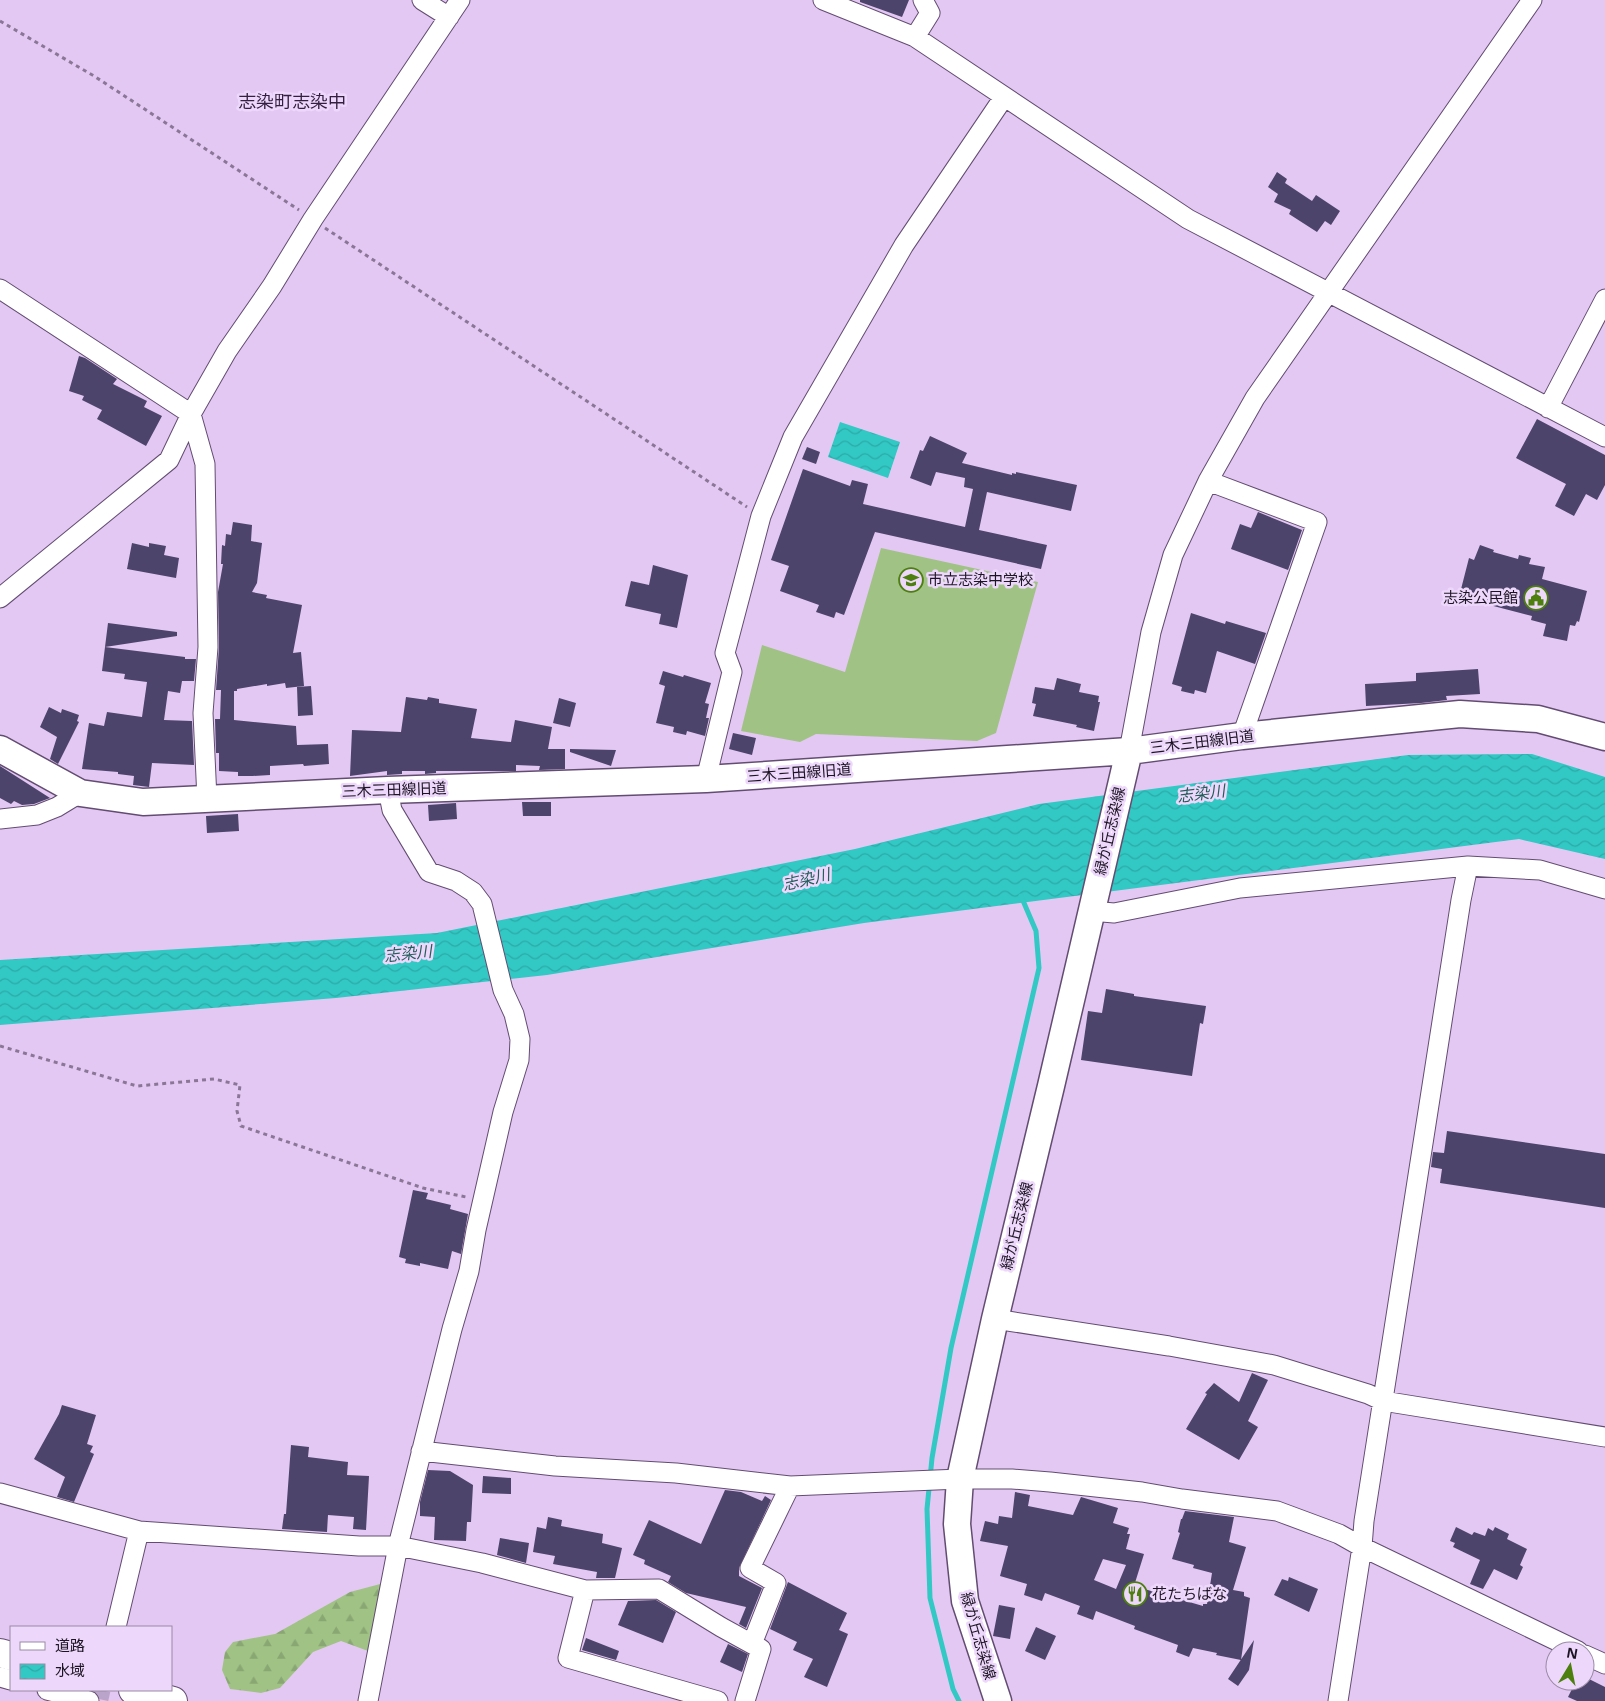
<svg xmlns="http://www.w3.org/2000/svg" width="1605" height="1701" font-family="'Open Sans','Noto Sans JP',sans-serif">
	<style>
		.grass { fill: #a0c385 }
		.forest { fill: url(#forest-firs) }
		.water { fill: url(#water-waves) }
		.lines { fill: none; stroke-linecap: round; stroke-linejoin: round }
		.stream { stroke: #32c8c4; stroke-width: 5 }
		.building { fill: #4c446b; fill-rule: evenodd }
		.street-tunnel { stroke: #bba4ca; stroke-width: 19; stroke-dasharray: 19 9; stroke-linecap: butt }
		.street-casing { stroke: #634c71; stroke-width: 21 }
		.secondary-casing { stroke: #634c71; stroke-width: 29 }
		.primary-casing { stroke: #634c71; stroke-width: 30 }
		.path { stroke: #8a7796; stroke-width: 3; stroke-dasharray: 4 4; stroke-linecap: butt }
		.street { stroke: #fff; stroke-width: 19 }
		.secondary { stroke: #fff; stroke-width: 26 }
		.primary { stroke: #fff; stroke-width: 28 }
		.labels { text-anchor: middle; stroke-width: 5; stroke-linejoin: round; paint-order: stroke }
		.poi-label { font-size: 15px; fill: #1d1423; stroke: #edd8fb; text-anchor: start }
		.street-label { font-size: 15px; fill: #1d1423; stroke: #edd8fb }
		.water-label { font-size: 16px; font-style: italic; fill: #235d5b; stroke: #edd8fb }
		.quarter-label { font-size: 18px; fill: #341f40; stroke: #edd8fb }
	</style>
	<defs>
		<pattern id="forest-firs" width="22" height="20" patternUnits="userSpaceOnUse" patternTransform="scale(1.25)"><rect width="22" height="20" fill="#a0c385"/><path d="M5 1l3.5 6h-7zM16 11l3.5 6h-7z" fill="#89a773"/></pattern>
		<pattern id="water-waves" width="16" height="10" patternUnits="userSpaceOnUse" patternTransform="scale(1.25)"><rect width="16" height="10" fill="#32c8c4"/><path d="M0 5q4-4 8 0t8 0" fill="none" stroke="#2caba8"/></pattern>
	</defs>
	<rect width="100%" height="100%" fill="#e3c8f4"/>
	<!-- grass -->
	<path class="grass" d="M881,548L1038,582L996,733L977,741L816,734L800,742L741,731L762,645L845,672Z"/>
	<!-- forest -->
	<path class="forest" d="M384,1583L368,1651L341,1641L313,1652L280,1688L261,1693L230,1689L222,1670L225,1652L233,1642L275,1634L350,1592Z"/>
	<!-- water -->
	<path class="water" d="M840,422L900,442L888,478L828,457Z
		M1532,754L1605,777V859L1519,839L864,923L547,975L336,998L0,1025V960L437,933L855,849L1039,804L1408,755Z"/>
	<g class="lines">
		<!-- stream -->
		<path class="stream" d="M959,1701L953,1689L930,1598L927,1509L932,1458L951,1348L1039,968L1036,931L1021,896"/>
	</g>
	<!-- building -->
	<path class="building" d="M860,0H909L902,17L860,2Z
		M1277,172L1287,179L1285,183L1312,201L1316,195L1340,211L1331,225L1325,221L1317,232L1289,214L1291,210L1274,202L1278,194L1268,187Z
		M79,356L85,358L117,379L113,384L147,401L144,407L162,416L146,446L97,419L102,410L82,400L84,396L69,391Z
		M1537,419L1605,455V485L1597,500L1586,494L1574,516L1555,506L1566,484L1516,458Z
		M930,436L967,453L962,463L1012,475V473L1016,474V472L1077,485L1071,511L987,492L979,530L1047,545L1041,569L875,532L844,615L836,612L834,618L816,612L819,605L780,591L789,566L771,560L803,469L850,486L852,480L868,484L863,504L965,527L973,489L964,487L965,478L936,472L931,486L910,478L920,450L923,451Z
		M807,447L820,452L816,464L802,459Z
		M1258,512L1302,530L1288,570L1231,549L1240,524L1251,528Z
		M233,522L252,525L251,541L262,543L257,583L252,592L267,595L266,598L302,605L293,653L301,652L304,686L286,688L285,683L267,686V684L237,689V691H234V720L296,726L297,745L328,744L329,764L304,766L303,764L270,766V775L252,776H238V772L219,771V753H216L215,719H220L221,690H216L219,647L218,592L223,564H221L222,545L225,546L226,534L231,535Z
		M132,543L149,547V543L166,546L164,555L179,558L176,578L127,569Z
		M1480,545L1494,550L1493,552L1518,559L1519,555L1531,558L1529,564L1545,567L1542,579L1587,591L1579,622L1577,621L1575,626L1570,625L1567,641L1543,636L1546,624L1531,620L1532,616L1459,597L1469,558L1474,560Z
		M653,565L688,575L677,628L659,624L661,614L625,606L631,581L649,585Z
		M1191,613L1225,624L1226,621L1266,633L1255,664L1217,651L1206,693L1195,690L1194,694L1181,691L1182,687L1172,684Z
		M108,623L177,632V636L105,647L185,657V659H196L194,681H182L180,693L168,691L164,720L192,721L194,765L152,763L149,787L133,785L134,776L118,774V772L82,769L89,723L104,726L107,712L142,717L147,682L124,679L125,674L102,671Z
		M1478,669L1480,694L1446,696L1447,700L1421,703L1366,706L1365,684L1416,681V673Z
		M663,671L683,677L684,675L711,683L705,703L709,704L706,718H709L705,736L687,731L686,735L673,732L674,727L656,723L665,686L659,684Z
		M1057,678L1081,684L1079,692L1099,696L1098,702H1100L1094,731L1076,727L1077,725L1033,716L1036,704L1032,703L1035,687L1054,690Z
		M311,686L313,715L298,716L297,687Z
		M406,697L427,700L428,697L439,699V703L477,709L471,738L511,742L515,720L552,727L548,749H565V769L539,770L540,766L516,765V771H436V773L425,774V771H402V774L387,775V771L350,776L352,730L401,732Z
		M559,698L576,703L570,727L553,723Z
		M49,707L61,713L62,709L79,715L77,721L79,722L58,764L50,759L57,737L40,727Z
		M733,733L756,738L752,755L729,749Z
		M570,749L616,750L611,766L570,752Z
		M0,766L50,798L34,804L22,805L14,801L11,804L0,798Z
		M522,802H551V816H523Z
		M456,803L457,819L429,821L428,805Z
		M238,814L239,831L207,833L206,816Z
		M1106,989L1134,994V996L1206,1006L1203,1024L1200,1023L1192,1076L1081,1060L1088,1011L1102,1013Z
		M1447,1131L1605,1154V1208L1440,1183L1442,1169L1431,1167L1433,1152L1444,1153Z
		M413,1190L428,1193L426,1199L451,1205L450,1209L468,1214L461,1254L452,1251L448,1269L420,1263V1266L405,1263L406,1259L399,1257Z
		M1252,1373L1268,1380L1248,1421L1258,1427L1239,1460L1186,1429L1207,1394L1205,1393L1214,1383L1239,1402Z
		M62,1405L96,1415L87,1444L93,1446L90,1452L94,1454L74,1502L57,1497L65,1477L34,1459L59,1414Z
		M291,1445L309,1447L308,1457L348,1462L347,1475L369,1476L366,1530L353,1529L354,1517L328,1515L327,1532L282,1529L284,1514H286Z
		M428,1470L450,1471L473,1485L471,1522H467L466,1541L434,1540L435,1517L420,1516V1502Z
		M483,1476L511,1478V1494L482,1493Z
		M725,1490L741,1492L762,1501L765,1496L771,1500L739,1568V1576L762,1588L746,1628L739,1624L746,1607L686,1593L668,1582L671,1576L644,1564L645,1560L633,1555L649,1520L701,1544Z
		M1015,1492L1030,1495L1028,1506L1073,1515L1081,1497L1118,1508L1113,1523L1129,1528L1127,1534H1130L1126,1549L1144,1554L1134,1586L1203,1606V1604H1207L1212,1573L1193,1568L1194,1565L1172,1559L1180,1533L1178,1532L1181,1519H1182L1185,1511L1234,1517L1229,1542L1246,1547L1233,1590L1244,1592V1596L1250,1598L1241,1660L1216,1655L1217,1653L1193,1648L1189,1657L1176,1652L1178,1645L1134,1629L1135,1626L1096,1611L1093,1620L1077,1614L1080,1606L1045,1593L1042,1601L1024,1595L1027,1584L1000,1576L1008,1546L980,1541L985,1521L998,1524L999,1516L1012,1518ZM1103,1559L1126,1565L1116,1589L1094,1580Z
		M548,1517L562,1520L561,1526L603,1534L602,1543L622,1548L615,1578H596L597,1572L553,1564L555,1556L533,1552L537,1527L546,1529Z
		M1456,1527L1472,1535L1474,1532L1485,1536L1488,1528L1493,1531L1495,1527L1509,1534L1507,1539L1527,1549L1520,1565L1523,1567L1517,1580L1494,1569L1483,1589L1470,1584L1480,1560L1453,1547L1455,1543L1450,1541Z
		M500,1538L529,1543L526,1563L497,1555Z
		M1289,1577L1318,1589L1309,1612L1274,1595L1282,1579L1288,1581Z
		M788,1582L847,1613L839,1630L848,1634L827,1687L804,1677L813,1659L793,1650L797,1642L770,1629Z
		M656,1600L676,1612L663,1643L618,1625L628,1601Z
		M999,1605L1015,1608L1010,1639L993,1636Z
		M1036,1627L1056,1636L1045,1660L1025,1651Z
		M586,1638L619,1651L616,1660L582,1650Z
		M1254,1640L1249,1670L1238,1686L1228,1679Z
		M728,1644L748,1654L742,1672L720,1662Z
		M1585,1677L1605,1687V1701H1577L1568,1697L1576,1681H1585Z"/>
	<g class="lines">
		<!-- street-tunnel -->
		<path class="street-tunnel" d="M99,1699L101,1690"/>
		<!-- street casing -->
		<g class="street-casing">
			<path id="street" d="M422,0L449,17
				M823,0L915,37L1188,219L1605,437
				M915,37L930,13L923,0
				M0,289L191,414L205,464L208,647L203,713L207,799
				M1548,408L1605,299
				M1208,481L1317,522L1242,736
				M0,598L169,460L191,414L227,351L272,286L313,219L460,0
				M1129,751L1151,632L1173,555L1208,481L1255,398L1532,0
				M706,779L732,672L725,653L761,516L793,437L904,245L1004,97
				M0,819L37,815L57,807L80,793
				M1091,911L1114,913L1240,888L1468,866L1540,870L1605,889
				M995,1319L1169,1346L1274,1365L1368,1394L1383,1401L1605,1437
				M421,1451L555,1466L676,1473L790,1486L960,1479H1012L1050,1482L1142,1492L1182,1499L1277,1511L1339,1534L1362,1547L1578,1651
				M0,1493L139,1531L359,1546H398L482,1563L585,1590L568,1658L718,1701
				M585,1590L659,1589L721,1627L761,1649L745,1701
				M116,1627L139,1531
				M752,1644L776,1583L750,1568L790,1486
				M1585,1655L1605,1664
				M0,1677L11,1680
				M47,1690L89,1701
				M368,1701L398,1546L452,1329L469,1271L476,1230L503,1112L519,1060L520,1039L514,1014L503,990L482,904L473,892L456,881L429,872L392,810L388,790
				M1338,1701L1362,1547L1364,1521L1461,900L1468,866"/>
		</g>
		<!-- secondary casing -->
		<g class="secondary-casing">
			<path id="secondary" d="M0,749L80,793L143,802L388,790L706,779L1129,751L1242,736L1460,714L1538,719L1605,737
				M998,1701L965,1601L957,1524L960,1479L995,1319L1051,1086L1129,751"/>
		</g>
		<!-- primary casing -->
		<g class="primary-casing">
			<path id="primary" d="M0,1653L11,1656
				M133,1690L173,1701"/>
		</g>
		<!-- path -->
		<path class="path" d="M0,21L94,76L299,210
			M325,228L747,507
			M0,1046L137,1086L214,1079L240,1085L237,1111L241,1126L423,1188L466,1197"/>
		<!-- street -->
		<use href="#street" class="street"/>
		<!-- secondary -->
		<use href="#secondary" class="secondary"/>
		<!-- primary -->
		<use href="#primary" class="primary"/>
	</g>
	<!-- icons -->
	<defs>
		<g id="school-ring" transform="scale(1.25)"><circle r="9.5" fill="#edd8fb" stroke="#4d7f0f" stroke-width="1.5"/><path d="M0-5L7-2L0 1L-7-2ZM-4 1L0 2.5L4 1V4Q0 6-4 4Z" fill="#4d7f0f"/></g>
		<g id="civic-ring" transform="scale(1.25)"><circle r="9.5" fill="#edd8fb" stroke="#4d7f0f" stroke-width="1.5"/><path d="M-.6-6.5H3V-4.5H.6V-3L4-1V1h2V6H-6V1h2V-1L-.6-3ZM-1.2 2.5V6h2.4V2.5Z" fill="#4d7f0f"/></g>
		<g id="restaurant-ring" transform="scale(1.25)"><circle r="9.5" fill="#edd8fb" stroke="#4d7f0f" stroke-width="1.5"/><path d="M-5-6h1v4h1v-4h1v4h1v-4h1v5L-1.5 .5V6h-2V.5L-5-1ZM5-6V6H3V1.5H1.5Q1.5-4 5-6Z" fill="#4d7f0f"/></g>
	</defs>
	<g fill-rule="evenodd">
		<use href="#school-ring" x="911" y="580"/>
		<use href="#civic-ring" x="1536" y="598"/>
		<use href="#restaurant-ring" x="1135" y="1594"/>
	</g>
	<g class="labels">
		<!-- poi labels -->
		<g class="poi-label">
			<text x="928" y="585">市立志染中学校</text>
			<text x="1518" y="603" text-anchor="end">志染公民館</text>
			<text x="1152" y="1599">花たちばな</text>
		</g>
		<!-- street labels -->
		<g class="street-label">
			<text transform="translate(1202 742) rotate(-7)" y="5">三木三田線旧道</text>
			<text transform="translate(799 773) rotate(-4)" y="5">三木三田線旧道</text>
			<text transform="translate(394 790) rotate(-2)" y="5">三木三田線旧道</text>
			<text transform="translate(1110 831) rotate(-77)" y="5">緑が丘志染線</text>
			<text transform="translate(1017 1226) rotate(-76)" y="5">緑が丘志染線</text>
			<text transform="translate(978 1636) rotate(74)" y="5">緑が丘志染線</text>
		</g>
		<!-- water labels -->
		<g class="water-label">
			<text transform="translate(1201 793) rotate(-7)" y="6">志染川</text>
			<text transform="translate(806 879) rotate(-13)" y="6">志染川</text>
			<text transform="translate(408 953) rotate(-6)" y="6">志染川</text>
		</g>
		<!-- quarter labels -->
		<g class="quarter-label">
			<text x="292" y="108">志染町志染中</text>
		</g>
	</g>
	<!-- legend -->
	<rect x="10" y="1626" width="162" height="65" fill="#edd8fb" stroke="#9a8aa5"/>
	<rect x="20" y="1642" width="25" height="8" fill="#ffffff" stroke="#9a8aa5"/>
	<text x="55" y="1651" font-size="15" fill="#1d1423">道路</text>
	<rect x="20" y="1664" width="25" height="15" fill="url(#water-waves)" stroke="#9a8aa5"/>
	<text x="55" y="1676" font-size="15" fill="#1d1423">水域</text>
	<!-- north arrow -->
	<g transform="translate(1570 1666) rotate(10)"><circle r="24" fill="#edd8fb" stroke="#9a8aa5"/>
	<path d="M0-4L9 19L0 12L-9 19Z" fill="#4d7f0f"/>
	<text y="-8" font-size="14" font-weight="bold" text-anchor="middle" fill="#1d1423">N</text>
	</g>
</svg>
